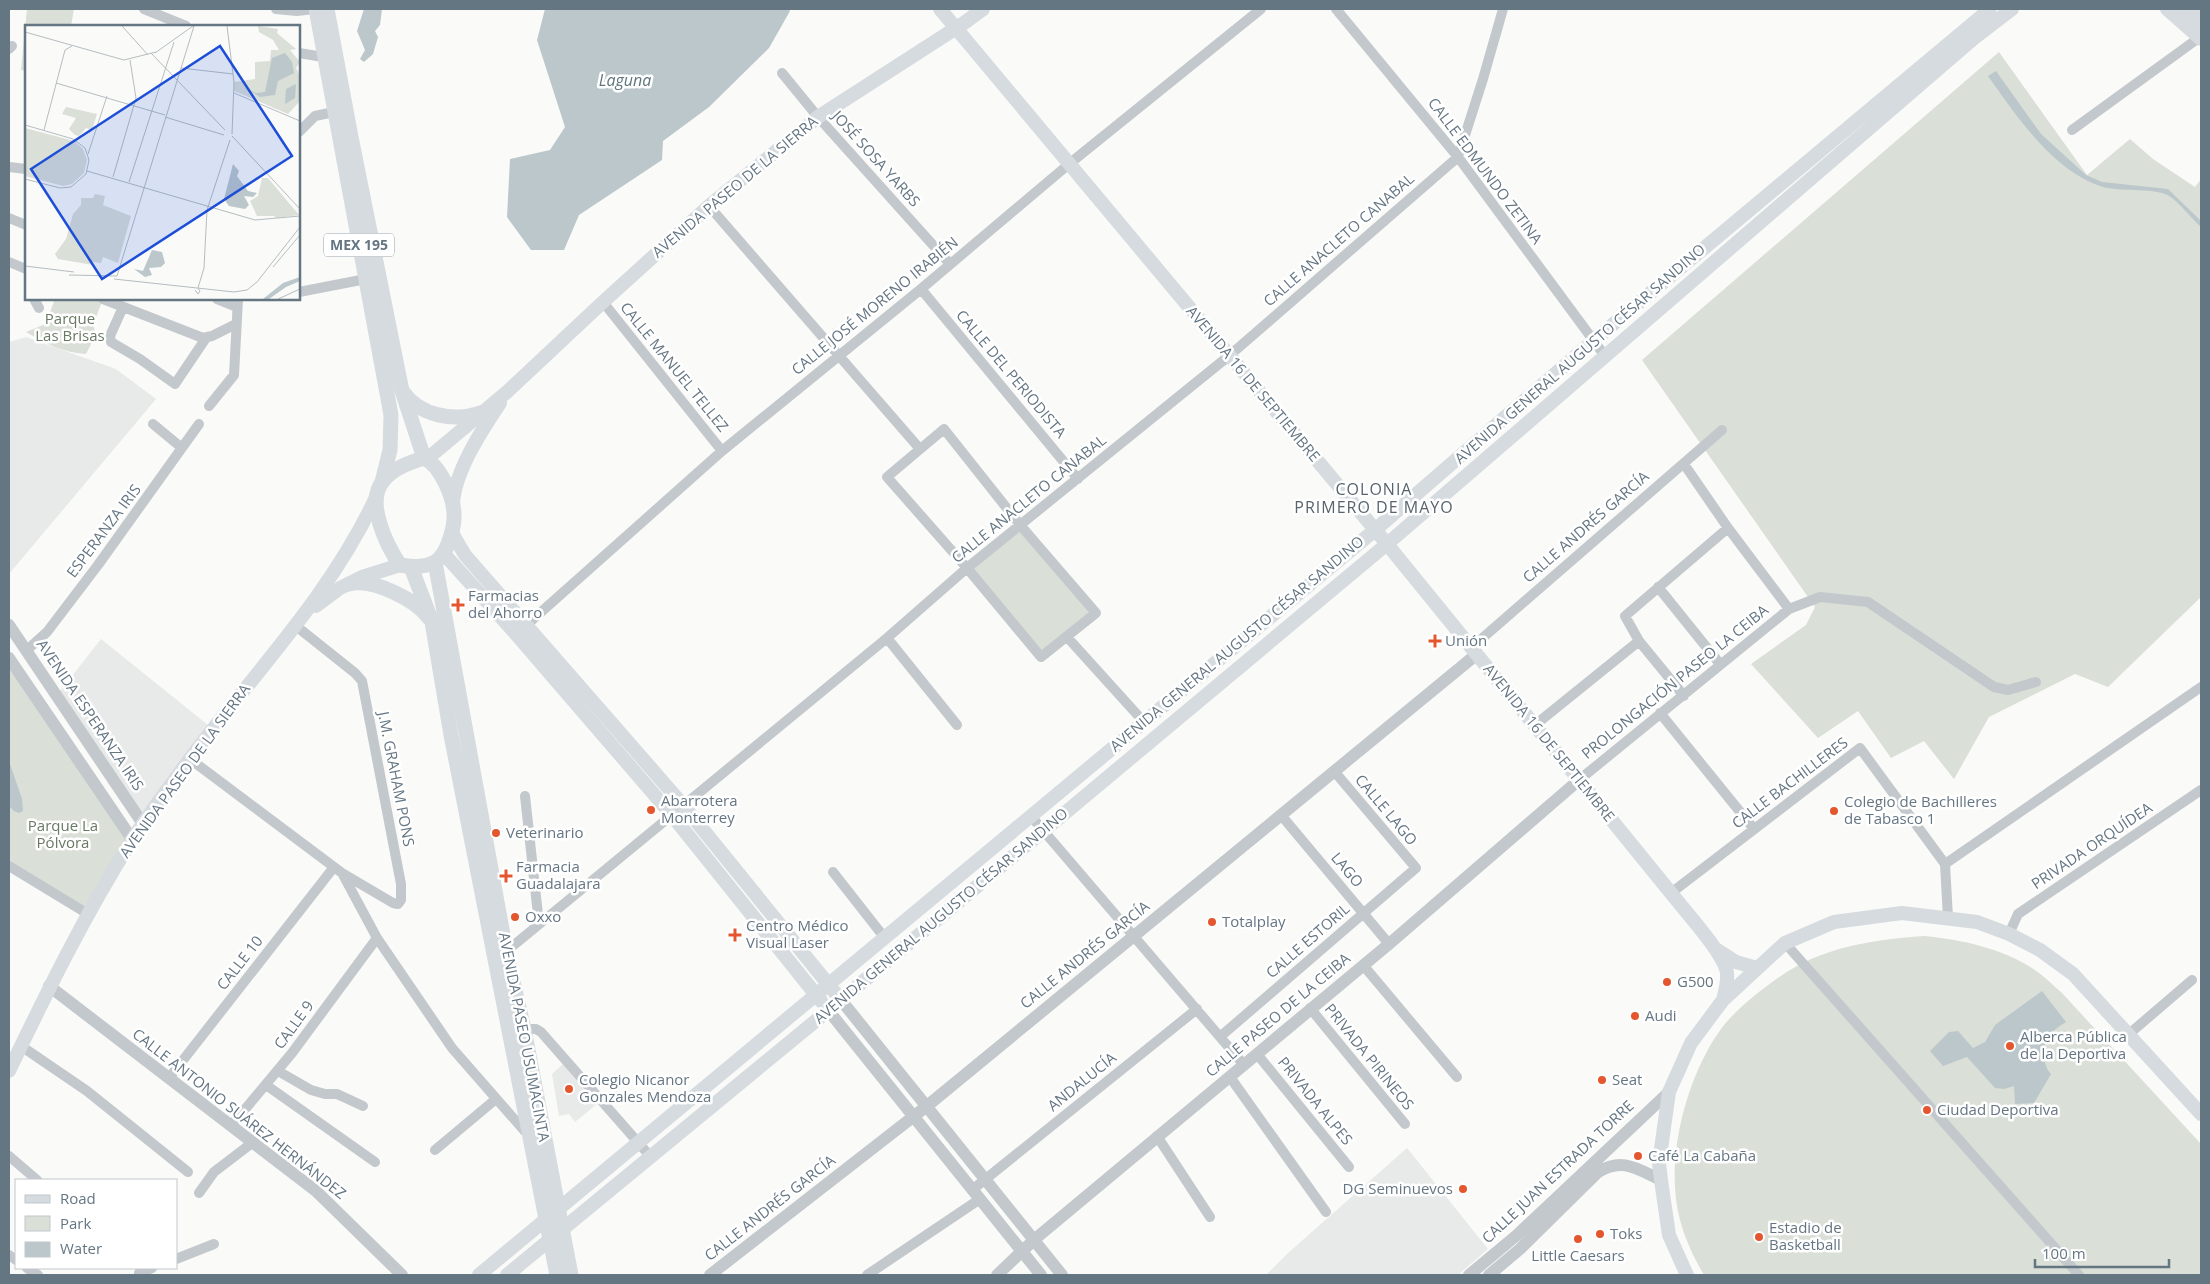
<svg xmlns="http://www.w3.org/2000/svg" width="2210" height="1284" font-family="'Open Sans',sans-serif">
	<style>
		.built { fill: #e8e9e9 }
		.green { fill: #dadfd7 }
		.water { fill: #bbc7cb }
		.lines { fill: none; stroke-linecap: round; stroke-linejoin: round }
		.minor { stroke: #c3c8cc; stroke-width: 10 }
		.tertiary { stroke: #c3c8cc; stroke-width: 12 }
		.secondary { stroke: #d6dbdf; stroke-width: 14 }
		.primary { stroke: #d6dbdf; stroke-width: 15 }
		.poi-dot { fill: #e4572e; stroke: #fff; stroke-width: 2 }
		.labels { text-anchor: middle; stroke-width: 5; stroke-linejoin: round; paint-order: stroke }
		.shield { fill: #fff; stroke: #939fa8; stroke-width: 1 }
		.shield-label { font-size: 14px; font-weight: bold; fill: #657683 }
		.street-label { font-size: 15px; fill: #657683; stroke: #fff }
		.park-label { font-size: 15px; fill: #687a64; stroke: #fff }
		.poi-label { font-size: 15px; fill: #657683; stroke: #fff; text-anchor: start }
		.water-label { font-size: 16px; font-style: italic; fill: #60757c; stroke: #fff }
		.neighbourhood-label { font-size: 16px; letter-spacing: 1px; fill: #57646e; stroke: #fff }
		.inset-road { fill: none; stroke: #b5bdc2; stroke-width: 1 }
		.view { fill: #1d4ed8; fill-opacity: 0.15; stroke: #1d4ed8; stroke-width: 2.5 }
		.inset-edge { fill: none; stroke: #657683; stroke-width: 2.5 }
	</style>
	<rect width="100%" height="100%" fill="#fafaf8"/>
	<!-- built -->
	<path class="built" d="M26,337L116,369L156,399L9,574V342Z
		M101,639L213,729L143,824L57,695Z
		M563,1064L597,1104L575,1122L569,1114L559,1116L552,1074Z
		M1407,1148L1488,1249L1458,1275H1266L1288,1253Z"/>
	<!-- green -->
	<path class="green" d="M27,9H74L71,26H26V71L21,70Z
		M1999,52L2087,175L2130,139L2153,159L2195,187L2201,179V597L2108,687L2075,674L1989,717L1954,779L1924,741L1891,758L1858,711L1818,738L1751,664L1806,625L1815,607L1642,360Z
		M55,299H103L93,325L96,334L86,354C65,353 46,344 26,332L48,323V317Z
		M1021,526L1096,613L1041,657L967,568Z
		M9,658L132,839L88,914L9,865Z
		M1925,936C1963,940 2007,949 2039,973C2047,979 2055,987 2062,993L2201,1144V1275H1704C1694,1258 1685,1239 1680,1220C1664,1161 1686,1077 1721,1029C1735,1009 1775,978 1797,966C1836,945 1881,939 1925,936Z"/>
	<!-- water -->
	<path class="water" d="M364,9H382L380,25L375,31L378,37L373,54L364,62L360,59L365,50L357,31Z
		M545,9H789L790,11L769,48L709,107L663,141L662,160L579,215L564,250H531L507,217L510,159L550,150L565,127L537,40Z
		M1996,71L2041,134L2086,175L2102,182L2168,189L2201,221V227C2192,219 2175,197 2165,194C2145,187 2117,193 2097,185C2050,167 2016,115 1988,76Z
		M9,761L22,799L23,811L19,813L14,811L9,806Z
		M2042,991L2066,1022C2061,1025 2055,1029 2050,1034C2041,1045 2042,1064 2051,1074L2034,1103L2015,1104L2014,1086L2004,1089L1995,1088L1967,1057L1943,1066L1930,1051L1949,1032L1958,1031L1973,1048L1985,1042L1995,1025Z"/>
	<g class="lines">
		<!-- minor -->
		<path class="minor" d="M144,9L186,26
			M276,9L297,11L314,9
			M1336,9L1458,157L1605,356
			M9,49L12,46
			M299,53L323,57
			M782,73L818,117L950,264
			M2072,130L2200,37
			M299,132L315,116L334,112
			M9,167L26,169
			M709,206L920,449
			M9,218L26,225
			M9,262L26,269
			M921,289L1078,479
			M299,292L366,279
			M34,299L39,308
			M103,299L203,338L212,336L236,324
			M217,299L237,307
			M603,302L722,451
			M123,307L110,336L111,342L140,359L175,384L206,338
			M209,406L234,375L238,299
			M153,424L182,448
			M944,429L1021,526L1096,613L1041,657L967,568L887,477Z
			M1684,464L1728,528L1789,609
			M1658,587L1720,664
			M296,626L355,673L362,681L401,884V900L398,904L393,903L342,873
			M522,629L722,451L921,289L1069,164L1261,9
			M1067,637L1143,721
			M887,638L957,725
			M1471,648L1722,430
			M27,650L47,632L98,565L199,424
			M1684,696L1639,641L1625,616L1728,528
			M1660,713L1754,829
			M1535,725L1639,641
			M190,759L342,873L377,938L452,1048L529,1136
			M1579,780L1789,609L1820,597L1868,602L1994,687L2008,690L2036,682
			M525,796L539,924
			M1030,815L1244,1065
			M1281,815L1389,944
			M1945,864L2201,687
			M1945,864L1948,918
			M9,866L88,914
			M833,872L884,937
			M1671,893L1860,748L1945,864
			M2009,934L2018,914L2201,790
			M1785,943L2079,1275
			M503,954L887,638L967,568L1230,355L1458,157L1483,79L1503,9
			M1363,965L1457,1077
			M1310,1008L1405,1124
			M524,1029H536L541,1032L650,1156
			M2129,1034L2192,980
			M1221,1036L1416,868L1334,771
			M21,1046L87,1091L188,1172
			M1257,1054L1349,1167
			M278,1071L311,1090L325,1094H337L363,1106
			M1230,1077L1326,1212
			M169,1078L334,867
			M266,1085L375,1162
			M231,1126L292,1053L377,938
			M1157,1136L1210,1217
			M435,1150L496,1099
			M9,1156L37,1180
			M972,1190L1197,1009
			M199,1193L214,1172L252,1143
			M9,1255L16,1260
			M176,1259L214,1244
			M27,1268L38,1275
			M139,1273L152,1268
			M867,1275L980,1199"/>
		<!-- tertiary -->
		<path class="tertiary" d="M9,625L143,824
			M9,658L132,839
			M49,986L316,1191L402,1275
			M841,1000L1062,1275
			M828,1010L1041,1275
			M710,1275L927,1106L1477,654
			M997,1275L1035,1239L1389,944L1579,780
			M1469,1275L1517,1235L1669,1092
			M1489,1275L1520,1249L1598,1172C1623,1157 1637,1169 1661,1180"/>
		<!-- secondary -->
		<path class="secondary" d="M940,9L1387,544L1671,893C1684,910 1724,953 1727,973C1728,982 1725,992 1723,1000
			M2167,9L2201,39
			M2181,9L2201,25
			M427,459L508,391L603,302L709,206L818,117L964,23L983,9
			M453,505C454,472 482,430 500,403
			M452,533L465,555L683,805L841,1000
			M444,554L516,634L671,814L821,1001
			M316,606L340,588L362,577L400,565
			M1716,949L1736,962L1757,968
			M9,1071C47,992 85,914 132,840C149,813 170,787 189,760C254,673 331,595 377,495
			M479,1275L1375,530L1593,341L1990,9
			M507,1275L841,1000L1387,544L1973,39L2012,9
			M1687,1275L1669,1235L1661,1180L1659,1163L1669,1092L1691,1043L1723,1000L1785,943L1834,922L1902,913L1977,922L2009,934L2040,950L2073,974L2201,1114"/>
		<!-- primary -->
		<path class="primary" d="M316,9L391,415L390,450L382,482
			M327,9L351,137L402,391L424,458
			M2195,9L2201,15
			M403,392C420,416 454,422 480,413
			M424,458C441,466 455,499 454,518C454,527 451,536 448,544C445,552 442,558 435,562C424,568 411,567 400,565C387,546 365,502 383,481C393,468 409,463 424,458Z
			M435,562L506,951L524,1029L571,1275
			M411,567L432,622L451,735L557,1275
			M349,584C372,578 415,599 429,618"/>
	</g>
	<!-- markers -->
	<g class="poi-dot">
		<path d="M455.5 597.5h5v5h5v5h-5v5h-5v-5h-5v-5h5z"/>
		<path d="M1432.5 633.5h5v5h5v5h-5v5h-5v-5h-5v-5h5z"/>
		<circle cx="651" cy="810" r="5"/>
		<circle cx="1834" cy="811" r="5"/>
		<circle cx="496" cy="833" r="5"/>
		<path d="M503.5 868.5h5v5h5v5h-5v5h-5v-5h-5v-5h5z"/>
		<circle cx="515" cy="917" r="5"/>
		<circle cx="1212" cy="922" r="5"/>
		<path d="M732.5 927.5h5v5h5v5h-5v5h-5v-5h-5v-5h5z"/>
		<circle cx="1667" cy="982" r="5"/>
		<circle cx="1635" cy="1016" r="5"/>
		<circle cx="2010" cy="1046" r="5"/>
		<circle cx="1602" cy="1080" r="5"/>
		<circle cx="569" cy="1089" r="5"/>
		<circle cx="1927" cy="1110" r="5"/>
		<circle cx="1638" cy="1156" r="5"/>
		<circle cx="1463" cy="1189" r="5"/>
		<circle cx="1600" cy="1234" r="5"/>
		<circle cx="1759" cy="1237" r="5"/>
		<circle cx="1578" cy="1239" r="5"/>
	</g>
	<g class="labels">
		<!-- shield labels -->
		<rect class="shield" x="324" y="233.5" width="70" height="23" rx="4"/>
		<g class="shield-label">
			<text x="359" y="250">MEX 195</text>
		</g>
		<!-- street labels -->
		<g class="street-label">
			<text transform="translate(876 159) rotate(48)" y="5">JOSÉ SOSA YARBS</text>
			<text transform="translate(1485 171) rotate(53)" y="5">CALLE EDMUNDO ZETINA</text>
			<text transform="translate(735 187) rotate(-40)" y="5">AVENIDA PASEO DE LA SIERRA</text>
			<text transform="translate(1339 240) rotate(-41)" y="5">CALLE ANACLETO CANABAL</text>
			<text transform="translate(875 306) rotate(-39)" y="5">CALLE JOSÉ MORENO IRABIÉN</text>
			<text transform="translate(1580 354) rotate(-41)" y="5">AVENIDA GENERAL AUGUSTO CÉSAR SANDINO</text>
			<text transform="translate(674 367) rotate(51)" y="5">CALLE MANUEL TELLEZ</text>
			<text transform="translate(1011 374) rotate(50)" y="5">CALLE DEL PERIODISTA</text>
			<text transform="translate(1253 384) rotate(50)" y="5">AVENIDA 16 DE SEPTIEMBRE</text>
			<text transform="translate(1029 499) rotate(-39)" y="5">CALLE ANACLETO CANABAL</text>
			<text transform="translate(1586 527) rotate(-41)" y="5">CALLE ANDRÉS GARCÍA</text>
			<text transform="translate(104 531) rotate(-53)" y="5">ESPERANZA IRIS</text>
			<text transform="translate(1237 644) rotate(-40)" y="5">AVENIDA GENERAL AUGUSTO CÉSAR SANDINO</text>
			<text transform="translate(1675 682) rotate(-39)" y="5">PROLONGACIÓN PASEO LA CEIBA</text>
			<text transform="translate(90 715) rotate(56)" y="5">AVENIDA ESPERANZA IRIS</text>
			<text transform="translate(1549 743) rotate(51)" y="5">AVENIDA 16 DE SEPTIEMBRE</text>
			<text transform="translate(185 771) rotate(-54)" y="5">AVENIDA PASEO DE LA SIERRA</text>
			<text transform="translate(396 779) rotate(79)" y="5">J.M. GRAHAM PONS</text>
			<text transform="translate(1790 783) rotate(-37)" y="5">CALLE BACHILLERES</text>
			<text transform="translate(1386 810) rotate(50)" y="5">CALLE LAGO</text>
			<text transform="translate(2092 846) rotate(-34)" y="5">PRIVADA ORQUÍDEA</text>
			<text transform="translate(1347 870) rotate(50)" y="5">LAGO</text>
			<text transform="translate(941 916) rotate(-40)" y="5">AVENIDA GENERAL AUGUSTO CÉSAR SANDINO</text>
			<text transform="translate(1308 941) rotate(-41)" y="5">CALLE ESTORIL</text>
			<text transform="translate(1085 955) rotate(-39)" y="5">CALLE ANDRÉS GARCÍA</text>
			<text transform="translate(240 963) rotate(-52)" y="5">CALLE 10</text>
			<text transform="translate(1278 1015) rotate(-40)" y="5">CALLE PASEO DE LA CEIBA</text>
			<text transform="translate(294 1025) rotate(-54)" y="5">CALLE 9</text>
			<text transform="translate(524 1037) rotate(79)" y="5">AVENIDA PASEO USUMACINTA</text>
			<text transform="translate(1369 1057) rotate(51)" y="5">PRIVADA PIRINEOS</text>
			<text transform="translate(1082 1082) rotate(-39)" y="5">ANDALUCÍA</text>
			<text transform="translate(1315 1101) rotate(51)" y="5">PRIVADA ALPES</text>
			<text transform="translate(239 1114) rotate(38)" y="5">CALLE ANTONIO SUÁREZ HERNÁNDEZ</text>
			<text transform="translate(1558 1172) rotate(-43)" y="5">CALLE JUAN ESTRADA TORRE</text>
			<text transform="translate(770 1208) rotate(-38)" y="5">CALLE ANDRÉS GARCÍA</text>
		</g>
		<!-- park labels -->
		<g class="park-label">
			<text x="70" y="324">Parque<tspan x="70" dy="17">Las Brisas</tspan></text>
			<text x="63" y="831">Parque La<tspan x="63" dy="17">Pólvora</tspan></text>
		</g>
		<!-- poi labels -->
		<g class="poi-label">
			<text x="468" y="601">Farmacias<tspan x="468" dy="17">del Ahorro</tspan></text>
			<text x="1445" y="646">Unión</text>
			<text x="661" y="806">Abarrotera<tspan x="661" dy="17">Monterrey</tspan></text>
			<text x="1844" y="807">Colegio de Bachilleres<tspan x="1844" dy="17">de Tabasco 1</tspan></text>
			<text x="506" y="838">Veterinario</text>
			<text x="516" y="872">Farmacia<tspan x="516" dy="17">Guadalajara</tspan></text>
			<text x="525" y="922">Oxxo</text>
			<text x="1222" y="927">Totalplay</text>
			<text x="746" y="931">Centro Médico<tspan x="746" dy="17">Visual Laser</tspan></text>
			<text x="1677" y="987">G500</text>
			<text x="1645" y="1021">Audi</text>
			<text x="2020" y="1042">Alberca Pública<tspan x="2020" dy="17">de la Deportiva</tspan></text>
			<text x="579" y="1085">Colegio Nicanor<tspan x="579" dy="17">Gonzales Mendoza</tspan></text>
			<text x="1612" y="1085">Seat</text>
			<text x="1937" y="1115">Ciudad Deportiva</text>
			<text x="1648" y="1161">Café La Cabaña</text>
			<text x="1453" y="1194" text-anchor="end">DG Seminuevos</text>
			<text x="1769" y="1233">Estadio de<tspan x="1769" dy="17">Basketball</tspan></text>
			<text x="1610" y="1239">Toks</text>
			<text x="1578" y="1261" text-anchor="middle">Little Caesars</text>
		</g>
		<!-- water labels -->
		<g class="water-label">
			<text x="625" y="86">Laguna</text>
		</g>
		<!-- neighbourhood labels -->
		<g class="neighbourhood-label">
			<text x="1374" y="495">COLONIA<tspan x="1374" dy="18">PRIMERO DE MAYO</tspan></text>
		</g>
	</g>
	<!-- overview -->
	<g transform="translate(25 25)">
		<rect width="275" height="275" fill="#fafaf8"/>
		<path d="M233,1L253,4L252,8L271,24L265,25L275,37L271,43L275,51V76L263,89L209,66V57L230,54V37L245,36L246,25H254L248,15L234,7ZM41,82L72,89L67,105L61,103L54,111L50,110L44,104L51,93L37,89ZM0,103L49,116L58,124L62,135L59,148L47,159L38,161L0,151ZM237,153H243L274,190L251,193L249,191H232L225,176L233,171ZM70,169L80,171L78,180L106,191L93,238L78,232L76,238L68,237V240L33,234L30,229L41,214L48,189L56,180V173H68Z" fill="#dadfd7"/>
		<path d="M260,28L267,37L269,48L253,56L250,70L235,72L221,63L231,68L240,67L247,33ZM271,59L270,73L260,79L261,64ZM208,139L214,146L212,151L223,166L232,168L228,172L219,171L224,180L220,184L204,181L199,174ZM127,225L137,227L140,238L136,242L124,243L127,250L120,252L109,244L118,246ZM275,252V256L261,262L244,274H238L258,258Z" fill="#bbc7cb"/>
		<path class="inset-road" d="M97,1L123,30M202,1L209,57L207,109M0,7L99,35L131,27M126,28L200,105M130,28L168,1M156,43L208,49M31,58L140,90M209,68L275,96M140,92L199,110M0,100L48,114L60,123L64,135L61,149L46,162L35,163L0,154M19,105L40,25L47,21M207,111L275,184M63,129L82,71M62,146L230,195L275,191M88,152L111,73L105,35M104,157L149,17M0,241L49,247M248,242L275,210M44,250L92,251L169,1M89,254L209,267L222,265L232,257L275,202M170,265L173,269L175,266L173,263L179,243L182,185L205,115M253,274L275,264"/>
		<path class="view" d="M195,21L267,131L77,254L6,144Z"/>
		<rect width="275" height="275" class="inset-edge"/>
	</g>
	<!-- border -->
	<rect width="2210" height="1284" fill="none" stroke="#657683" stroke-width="20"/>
	<!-- legend -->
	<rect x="15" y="1179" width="162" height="90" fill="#ffffff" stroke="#c1c8cd"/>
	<rect x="25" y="1195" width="25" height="8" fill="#d6dbdf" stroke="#c1c8cd"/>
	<text x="60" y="1204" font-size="15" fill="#657683">Road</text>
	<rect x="25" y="1216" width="25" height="15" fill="#dadfd7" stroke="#c1c8cd"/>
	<text x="60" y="1229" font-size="15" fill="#657683">Park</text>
	<rect x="25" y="1242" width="25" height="15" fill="#bbc7cb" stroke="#c1c8cd"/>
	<text x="60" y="1254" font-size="15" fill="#657683">Water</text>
	<!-- scale -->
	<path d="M2035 1259v8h134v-8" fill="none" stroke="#657683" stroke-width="2.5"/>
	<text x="2042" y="1259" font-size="15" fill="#657683" stroke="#ffffff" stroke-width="4" paint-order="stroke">100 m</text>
</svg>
